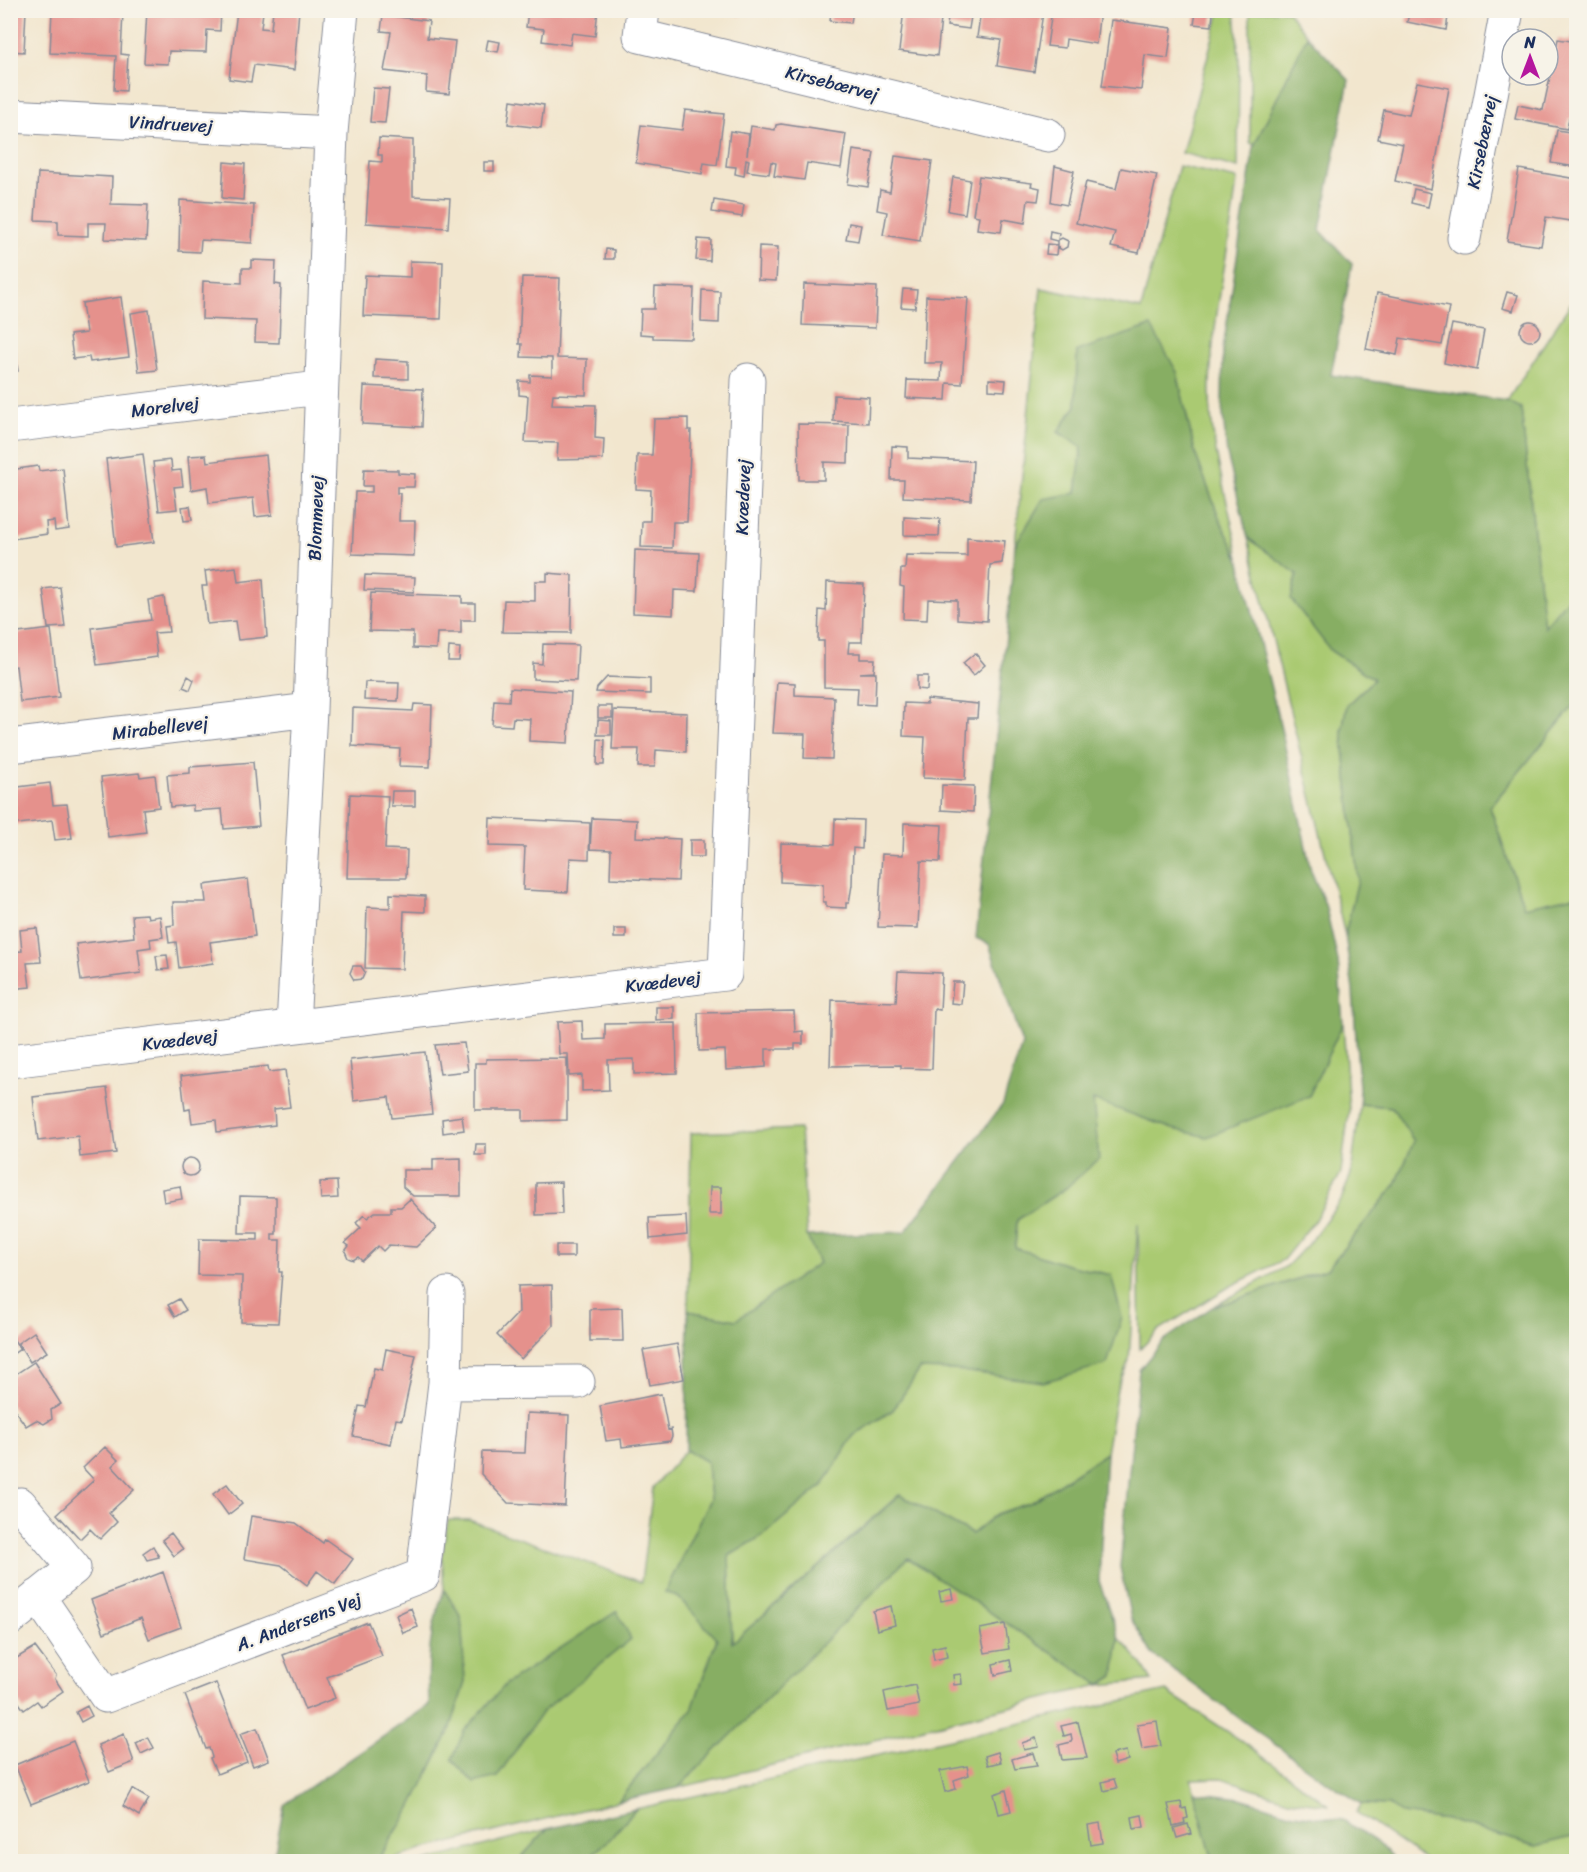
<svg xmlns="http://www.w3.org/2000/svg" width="1587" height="1872" font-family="Sriracha,sans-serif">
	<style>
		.green { fill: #aaca72; stroke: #627c68; stroke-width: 1.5 }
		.forest { fill: #87ae64; stroke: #516e61; stroke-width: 1.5 }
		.building { fill: #e5918c }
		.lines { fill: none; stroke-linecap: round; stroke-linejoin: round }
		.street-casing { stroke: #868a96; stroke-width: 35 }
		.street { stroke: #fff; stroke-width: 33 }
		.labels { text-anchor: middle; stroke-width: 4.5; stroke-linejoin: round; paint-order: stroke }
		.street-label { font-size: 18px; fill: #1b2f5e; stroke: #f7f3e8 }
	</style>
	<rect width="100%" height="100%" fill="#f7f3e8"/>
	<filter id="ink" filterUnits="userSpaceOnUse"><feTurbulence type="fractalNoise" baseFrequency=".0167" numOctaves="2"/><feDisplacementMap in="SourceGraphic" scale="12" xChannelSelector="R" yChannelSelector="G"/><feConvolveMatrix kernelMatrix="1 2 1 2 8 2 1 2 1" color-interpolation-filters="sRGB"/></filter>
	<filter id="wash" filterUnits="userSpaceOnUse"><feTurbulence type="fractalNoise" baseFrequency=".008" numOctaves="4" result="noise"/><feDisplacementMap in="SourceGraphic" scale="24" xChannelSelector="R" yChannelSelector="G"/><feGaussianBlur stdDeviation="1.35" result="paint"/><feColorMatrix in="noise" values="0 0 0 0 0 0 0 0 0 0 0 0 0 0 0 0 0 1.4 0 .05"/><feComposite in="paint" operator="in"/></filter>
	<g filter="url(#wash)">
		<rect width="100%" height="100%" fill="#f2e6ce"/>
		<!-- green -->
		<path class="green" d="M1220,10L1235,11L1239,57L1238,168L1182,153Z
			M1250,11H1288L1307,36L1254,146L1250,142Z
			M1179,166L1237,179C1230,247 1213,315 1210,383C1208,442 1229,501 1239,558L1220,520L1195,453L1177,372L1077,352L1076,406L1058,432L1082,447L1076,493L1015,545L1041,288L1141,309Z
			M1576,295V588L1544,628L1521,409L1507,401Z
			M1248,538L1298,574L1331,651L1374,679L1347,705L1342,730L1358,880L1345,935Z
			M1576,703V896L1524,907L1490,807Z
			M1343,1023L1349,1110L1341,1173L1315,1220L1283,1260L1229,1287L1159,1330L1140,1349L1138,1223L1129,1360L1117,1389L1106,1453L1032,1502L997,1514L972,1534L899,1495L732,1643L729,1556L762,1536L824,1484L853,1436L893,1410L920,1369L954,1370L1111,1275L1067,1265L1015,1248L1017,1220L1066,1188L1092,1099L1173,1129L1309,1096Z
			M1360,1104L1392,1107L1414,1141L1396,1184L1327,1269L1211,1308L1287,1266L1308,1244L1341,1200L1351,1174Z
			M800,1129L807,1236L819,1263L736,1320L688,1311L691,1133Z
			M686,1450L707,1462L710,1499L665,1592L679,1598L717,1638L692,1710L618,1801L428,1848L387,1861L377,1862L411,1808L450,1730L465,1682L461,1616L444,1590L442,1556L448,1520H469L641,1582L653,1487Z
			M908,1557L1100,1685L1114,1676L1119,1638L1142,1664L1152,1680L1100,1685L678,1788Z
			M1166,1691L1239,1739L1328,1805L1288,1800L1222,1778L1191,1779L1213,1861L584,1862L609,1840L636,1809Z
			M1362,1804L1390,1805L1402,1814L1447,1820L1536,1846L1576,1836V1861H1427L1356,1812Z
			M547,1829L518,1861L422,1862Z"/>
		<!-- forest -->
		<path class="forest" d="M1307,36L1349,80L1320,230L1352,264L1331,375L1507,401L1521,408L1544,627L1576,588V703L1490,807L1524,907L1576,896V1836L1536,1846L1447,1820L1402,1814L1389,1805L1362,1804L1318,1776L1152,1654L1131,1619L1120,1567L1139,1370L1163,1341L1211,1308L1327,1269L1396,1184L1414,1141L1392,1107L1360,1104L1353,990L1345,935L1358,880L1342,730L1347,705L1374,679L1331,651L1291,599L1297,574L1248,538L1227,454L1222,405L1223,349L1254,146Z
			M1151,326L1177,372L1195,453L1220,520L1239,558L1283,737L1311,871L1325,904L1338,961L1343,1023L1309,1096L1207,1137L1173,1129L1093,1100L1099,1159L1066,1188L1017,1220L1015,1248L1067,1265L1111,1275L1122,1318L1107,1364L1043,1382L954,1370L920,1369L893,1410L853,1436L824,1484L762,1536L729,1556L732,1643L900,1495L972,1534L997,1514L1032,1502L1106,1453L1099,1581L1119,1638L1114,1676L1100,1685L908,1558L678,1788L618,1801L692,1710L717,1639L679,1598L665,1592L710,1499L707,1462L686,1450L688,1311L736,1320L819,1263L807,1236L905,1232L1003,1104L1022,1044L989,944L976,938L1015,545L1043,499L1076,493L1082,447L1058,432L1076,406L1077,351Z
			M444,1590L461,1616L465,1682L450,1730L411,1808L377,1861H273L284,1805L429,1705C427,1661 429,1632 444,1590Z
			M617,1611L631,1639L542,1712L497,1777L474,1783L452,1760L464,1731L507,1683Z
			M1194,1792L1240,1798L1294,1814L1343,1820L1375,1841L1396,1861H1213Z
			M636,1809L609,1840L584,1861H518L547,1829Z"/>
		<g id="blocks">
			<!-- building -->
			<path class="building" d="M10,10H26L24,52L10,51Z
				M52,10L123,12L121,54L128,55L126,91L114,90L116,56L50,53Z
				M147,10L205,15V10H221L220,31L207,30L206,52L169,51L168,64L144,63Z
				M237,10L263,12L261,28L271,29L273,10H299L294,70L254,65L251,82L229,79Z
				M528,10H598L595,36L572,33L570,45L542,41L544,29L526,27Z
				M708,10H742L741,16Z
				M831,10H853L851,23L830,21Z
				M904,10H942L937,56L899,51Z
				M949,10H972L969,29L947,26Z
				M981,10L1043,13L1034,72L997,66L1001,40L977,37Z
				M1052,10H1100L1096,44L1066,39L1065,48L1047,46Z
				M1410,10H1449L1446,30L1407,22Z
				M1196,13L1213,14L1212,26L1194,24Z
				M383,15L429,21L427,38L455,41L449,94L426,92L427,76L384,71L391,32L381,31Z
				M1111,20L1172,28L1168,58L1145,55L1141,90L1102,86Z
				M1575,26L1576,120L1569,118L1567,129L1515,119L1518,105L1543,110L1558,39L1571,41Z
				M488,40L500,42L498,52L486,50Z
				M1417,82L1449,88L1431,189L1395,181L1403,144L1378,139L1384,110L1409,115Z
				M373,88L389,89L385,123L370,122Z
				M511,100L544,105L541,128L508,124Z
				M685,110L724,114L717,165L704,163L702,174L636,163L641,125L682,130Z
				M781,124L846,134L841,168L807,163L804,180L774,176L776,163L771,162L769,174L747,171L749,160L746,159L744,176L735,174L736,167L726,166L730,131L749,134L747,155L751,126L775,130L776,125Z
				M1557,130L1576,133V167L1551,163Z
				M379,138L413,140V196L450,198L448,228L366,223L370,161L382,162V155H378Z
				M853,150L874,153L868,187L848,184Z
				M895,156L932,161L920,241L883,235L887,212L877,210L880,190L890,192Z
				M224,162L245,164L243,200L222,198Z
				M484,162H494V171H484Z
				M1055,166L1074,171L1067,205L1051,202Z
				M1121,168L1157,175L1139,253L1111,247L1115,232L1076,223L1086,182L1116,189Z
				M1519,169L1576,179V222L1546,217L1541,246L1507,241Z
				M38,173L112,177L111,204L148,205L146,241L105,239L106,223H88V236L58,235V221L35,220Z
				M979,176L1032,183L1031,186L1040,188L1038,201L1028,200L1025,223L1003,219L1001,232L977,229L979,216L973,215Z
				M953,177L970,180L965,214L948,211Z
				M1414,189L1431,193L1428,207L1411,203Z
				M180,200L254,205L252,243L201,240L200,252L179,251Z
				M714,200L744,205L742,217L712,212Z
				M849,223L861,225L858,241L846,239Z
				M1050,231L1059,233L1058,240L1062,238L1068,241L1067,247L1062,250L1057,247V241L1049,239Z
				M698,239L711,240L710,261L696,260Z
				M1047,244L1057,245L1056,255L1046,254Z
				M759,246L778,247L776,281L758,280Z
				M606,249L614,250V259H605Z
				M251,260L276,261L275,284L281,285L279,343L255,342L256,321L202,319L203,281L242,283V268H251Z
				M410,261L443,262L441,319L363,316L365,275L410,277Z
				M522,277L560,278L557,358L587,359L586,395L553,394L552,404L596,405L595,438L604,439L603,459L557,460L558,443L525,442L528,396L519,395V381L530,382V375L552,376V358L521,357L522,344H519Z
				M804,284L877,287L875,328L802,325Z
				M655,287L694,288L692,339L653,338V335L640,334L641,309H654Z
				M903,289L917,290L915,308L901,307Z
				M702,290L720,291L719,323L701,322Z
				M1507,292L1518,295L1513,311L1502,308Z
				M1377,293L1449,307L1442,345L1400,338L1397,355L1366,349Z
				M926,296L968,298L962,384L947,383L946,400L906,398L907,380L941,381L942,363H924Z
				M121,297L129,357L90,362L89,357L73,359L70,335L86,333L82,303Z
				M149,310L157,370L139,372L131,313Z
				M1520 331a10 10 0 1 1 20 0a10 10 0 1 1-20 0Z
				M1452,324L1484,330L1477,370L1444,363Z
				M10,351H15L18,371L10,372Z
				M375,359L408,361V379L374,378Z
				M989,379L1006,380L1005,391L989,390Z
				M364,386L423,389L422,427L362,424Z
				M834,395L869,397L868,423L833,421Z
				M688,418V430H691L687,522H673L672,548L641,547L642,521H650L651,490L636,489L637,455H652L654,419Z
				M798,424L849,425L848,463L824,462V480H799Z
				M892,446L908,447V458L973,461L971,500L903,497L904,480H891Z
				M143,454L154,542L116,547L106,459Z
				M206,455L207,462L266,455L272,515L255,517L253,498L209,503L207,487L191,490L188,456Z
				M171,460L172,471L181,470L183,486L174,487L177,509L159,511L153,462Z
				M38,466L39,471L63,468L69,529L55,531L54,521L46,522L47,534L13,539L10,470Z
				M364,469L398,470V473L415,474L414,487H397V493H400L399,521H415L414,556L352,554L355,492H372V486H363Z
				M190,506L192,520L184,521L182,507Z
				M904,517L940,519L939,536L904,535Z
				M967,537L1005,541L1002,563L990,565L987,621L957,619V600L928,599L927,620L903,619L904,587L900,586L901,569H905L906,555L967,556Z
				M635,550L699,553L697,591L674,590L673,615L633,613Z
				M236,567L238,582L263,579L267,637L238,640L235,621L207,624L202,586H207L205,571Z
				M547,573L572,575L571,633L502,632L504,600L535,601V581H547Z
				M365,575L415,577L414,592L364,590Z
				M827,582L864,584L862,642H849L848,653H860V659H875L874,672L860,673H876L875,705L857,704L858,688L824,687V641H818L819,610L826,611Z
				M60,587L65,627L48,628L43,589Z
				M371,593L462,596V603H475V620H461V633H437L436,649L413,648V632L369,631Z
				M164,597L169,632L154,633L157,657L97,665L92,628L151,620L148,600Z
				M51,629L59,697L20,702L16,666L10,667V634Z
				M543,644L578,645L576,681L533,679V663L542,664Z
				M449,647L460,648L459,661H448Z
				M975,653L985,665L973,676L963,663Z
				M188,676L194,680L190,690L183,687Z
				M917,676H928L927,690L917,689Z
				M607,677L650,679V694L596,692L597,688Z
				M365,682L399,683L398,701L364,700Z
				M777,682L795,683V695L834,697L832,759L804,758L805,734L773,733Z
				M510,688L571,692L568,743L529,741L530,719L513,718L512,726L492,725L494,700L509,701Z
				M927,699L978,704L977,718H968L965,780L923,778L925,737L903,736L904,703L927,704Z
				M414,704L432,705L430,767L399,766L400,749L352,746L353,708L413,711Z
				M598,706H612V718H598Z
				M614,710L687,713L686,752L656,750L655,767H638L639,749H612Z
				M598,720L611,721V735H597Z
				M598,739L605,740L604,765H597Z
				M253,762L259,826L224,829L222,809L193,811V805L170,807L167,775L190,773V767Z
				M139,773L140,777L155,775L159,807L143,809L146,832L108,837L101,777Z
				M50,783L53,805L67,804L72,838L55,840L52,820L10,825V788Z
				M942,785L974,786L973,812L941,810Z
				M392,791H415V806H391Z
				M350,794L388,796L385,849L407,850L406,878H347Z
				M490,818L590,823L589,859L570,858L568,892L523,890L525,847L489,846Z
				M592,818L637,820L636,837L680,839L678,881L610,878L611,850L590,849Z
				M835,819L863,820L862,849L853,848L852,885L849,903H846V908L826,907V902H823V884L780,882L781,843L834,845Z
				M904,823L942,825L940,862L921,861L918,928L878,927L882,854L903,855Z
				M690,840H704V857H690Z
				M248,879L255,936L210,942L213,963L179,968L176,942L169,943L167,926L174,925L173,902H206L204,885Z
				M390,894L425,896V912L404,911L402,969L365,968L367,907L390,908Z
				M147,914L148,918L160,916L163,937L150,939L151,947L138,949L141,973L81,981L76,944L134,937L132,915Z
				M37,928L41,962L27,963L30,987L10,989V952L22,951L20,930Z
				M614,929H626V938H614Z
				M167,955L169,969L158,970L156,956Z
				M353,966H361L365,972L362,979L354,980L350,973Z
				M898,971L942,973L940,1010L934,1009L932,1069L901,1068V1065L830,1066L832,1000L896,1002Z
				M953,982H963L961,1004L951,1003Z
				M656,1007H674V1019L656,1020Z
				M794,1011L795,1032L803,1031V1044H795V1049H766V1067L726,1070L725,1050L699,1051L698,1013Z
				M582,1021L583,1040L605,1039V1024L676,1023L677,1073L634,1074V1059L608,1060L609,1090L582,1091V1075L569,1076L568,1054H559L557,1022Z
				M464,1043L468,1071L440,1074L435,1045Z
				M425,1052L432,1114L392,1118L389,1097L354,1101L350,1060Z
				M567,1058V1120L523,1121V1110H475V1063H486V1059Z
				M268,1066L269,1072L285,1070L290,1107L274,1109L275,1125L217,1132L216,1120L192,1123L190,1109L185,1110L181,1076Z
				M107,1088L116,1153L80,1157L78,1136L38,1141L33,1097Z
				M462,1116L464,1130L443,1133L442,1119Z
				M476,1144H486V1155H475Z
				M461,1158V1196H413L403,1187V1170H433V1159Z
				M181 1167a9 9 0 1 1 18 0a9 9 0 1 1-18 0Z
				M337,1181L338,1198L321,1199L320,1182Z
				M561,1182L562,1214L536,1215V1183Z
				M180,1186L182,1199L164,1202L162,1189Z
				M710,1187H721V1214H709Z
				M240,1196L276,1197V1234H272V1240H280L279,1272H282L278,1323L241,1322L242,1276L198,1275L199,1239L258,1240V1233H239Z
				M410,1199L436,1228L416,1247L389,1245L383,1251L378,1246L362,1261L358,1257L353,1260L348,1258L345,1251L349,1246L345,1243L361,1228L356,1223L364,1215L367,1218L375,1212H391V1207H401Z
				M686,1216L687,1235L650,1239L649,1218Z
				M556,1245H574V1257H556Z
				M552,1285L553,1326L521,1359L497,1335L519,1312L518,1286Z
				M179,1299L186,1310L175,1317L168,1305Z
				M622,1308L623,1341H590V1309Z
				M34,1332L47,1352L30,1362L18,1343Z
				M12,1337L20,1349L10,1356V1338Z
				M677,1344L684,1379L650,1385L643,1350Z
				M386,1349L416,1355L402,1420L396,1419L391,1444L353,1436L359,1406L366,1407L374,1368L382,1370Z
				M34,1362L61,1404L51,1410L52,1419L44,1424L36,1420L26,1426L10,1404V1378Z
				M661,1394L668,1430L671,1429L672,1436L670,1441L622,1447L621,1439L606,1441L600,1406Z
				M527,1413L569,1415L565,1506L508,1503L481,1474L482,1452L525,1453Z
				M105,1447L118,1460L112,1466L134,1490L109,1513L117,1522L100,1539L90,1529L80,1539L57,1514L94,1480L83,1468Z
				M227,1484L242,1504L228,1515L213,1494Z
				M251,1516L296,1523L323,1543L325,1539L353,1559L335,1584L317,1571L307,1585L281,1565L244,1559Z
				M171,1533L183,1549L174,1556L162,1540Z
				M153,1546L159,1557L147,1560L143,1553Z
				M163,1572L181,1627L149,1639L141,1618L104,1633L91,1600Z
				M951,1589L953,1599L941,1601L939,1592Z
				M891,1606L895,1625L877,1630L873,1611Z
				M411,1608L418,1627L403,1633L396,1615Z
				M368,1622L382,1656L327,1677L335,1698L305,1710L283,1655Z
				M1005,1624L1009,1649L985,1653L980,1629Z
				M945,1645L947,1657L934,1660L932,1648Z
				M35,1647L56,1675L55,1679L63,1691L41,1706L37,1701L24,1710L19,1703L15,1705L10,1698V1662Z
				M1010,1660L1012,1671L995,1675L993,1664Z
				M961,1674L962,1684L954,1685L953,1675Z
				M216,1683L247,1762L217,1774L210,1758L212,1757L209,1748L206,1749L185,1695Z
				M915,1685L919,1705L888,1711L884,1692Z
				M87,1706L92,1716L81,1722L76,1712Z
				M1157,1721L1161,1746L1142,1749L1137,1724Z
				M1078,1722L1087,1758L1062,1760L1059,1745L1071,1742L1072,1740L1071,1734L1064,1736L1061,1726Z
				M257,1728L269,1760L253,1766L240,1734Z
				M124,1734L134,1762L109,1772L98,1745Z
				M148,1737L154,1748L141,1754L136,1743Z
				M1036,1738L1039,1747L1024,1750L1022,1743Z
				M73,1741L89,1781L31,1804L15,1765Z
				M1126,1751L1128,1760L1115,1764L1112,1754Z
				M998,1752L1001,1762L988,1765L985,1756Z
				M1033,1753L1037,1766L1015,1769L1012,1759Z
				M967,1766L969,1775L954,1780L956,1789L945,1792L940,1771Z
				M1114,1779L1117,1788L1104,1791L1102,1782Z
				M132,1789L149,1799L139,1816L123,1806Z
				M1006,1790L1011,1811L999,1814L994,1794Z
				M1181,1802L1182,1809L1186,1808L1188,1818L1184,1819L1185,1823L1173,1826L1168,1804Z
				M1142,1815L1144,1827L1134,1829L1132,1817Z
				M1100,1823L1103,1843L1091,1845L1088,1825Z
				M1188,1824L1191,1834L1177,1838L1174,1828Z"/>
		</g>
	</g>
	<g filter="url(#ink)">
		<use href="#blocks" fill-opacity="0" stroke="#868a96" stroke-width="1.5"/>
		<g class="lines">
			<!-- street casing -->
			<g class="street-casing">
				<path id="street" d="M643,10L640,36L1048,135
					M10,116L331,133
					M1464,238L1507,10
					M10,426L319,388
					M10,746L310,710
					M293,1026L310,710L331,133L342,10
					M10,1061L725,974L748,380
					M445,1383L578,1382
					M38,1596L106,1696L423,1575L445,1383L447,1294
					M10,1619L74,1568L20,1504"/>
			</g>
			<!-- street -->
			<use href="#street" class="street"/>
		</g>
	</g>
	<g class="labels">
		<!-- street labels -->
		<g class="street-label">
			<text transform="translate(832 83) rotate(14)" y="6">Kirsebærvej</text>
			<text transform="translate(171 124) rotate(3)" y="6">Vindruevej</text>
			<text transform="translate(1482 142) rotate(-79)" y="6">Kirsebærvej</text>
			<text transform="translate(165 407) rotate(-7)" y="6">Morelvej</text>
			<text transform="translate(743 497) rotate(-88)" y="6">Kvædevej</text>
			<text transform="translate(316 518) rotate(-88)" y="6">Blommevej</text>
			<text transform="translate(160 728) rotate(-7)" y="6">Mirabellevej</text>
			<text transform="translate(663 982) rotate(-7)" y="6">Kvædevej</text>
			<text transform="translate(180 1040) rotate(-7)" y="6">Kvædevej</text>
			<text transform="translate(299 1622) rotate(-21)" y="6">A. Andersens Vej</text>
		</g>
	</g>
	<!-- margin -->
	<rect width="1587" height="1872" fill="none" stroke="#f7f3e8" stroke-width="36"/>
	<!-- north arrow -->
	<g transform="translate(1530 57)"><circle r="28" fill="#f7f3e8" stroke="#9fa5b1" stroke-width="1.5"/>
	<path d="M0-4.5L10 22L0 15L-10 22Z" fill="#b5179e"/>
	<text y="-9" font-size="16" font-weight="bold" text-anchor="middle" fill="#1b2f5e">N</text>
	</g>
</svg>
